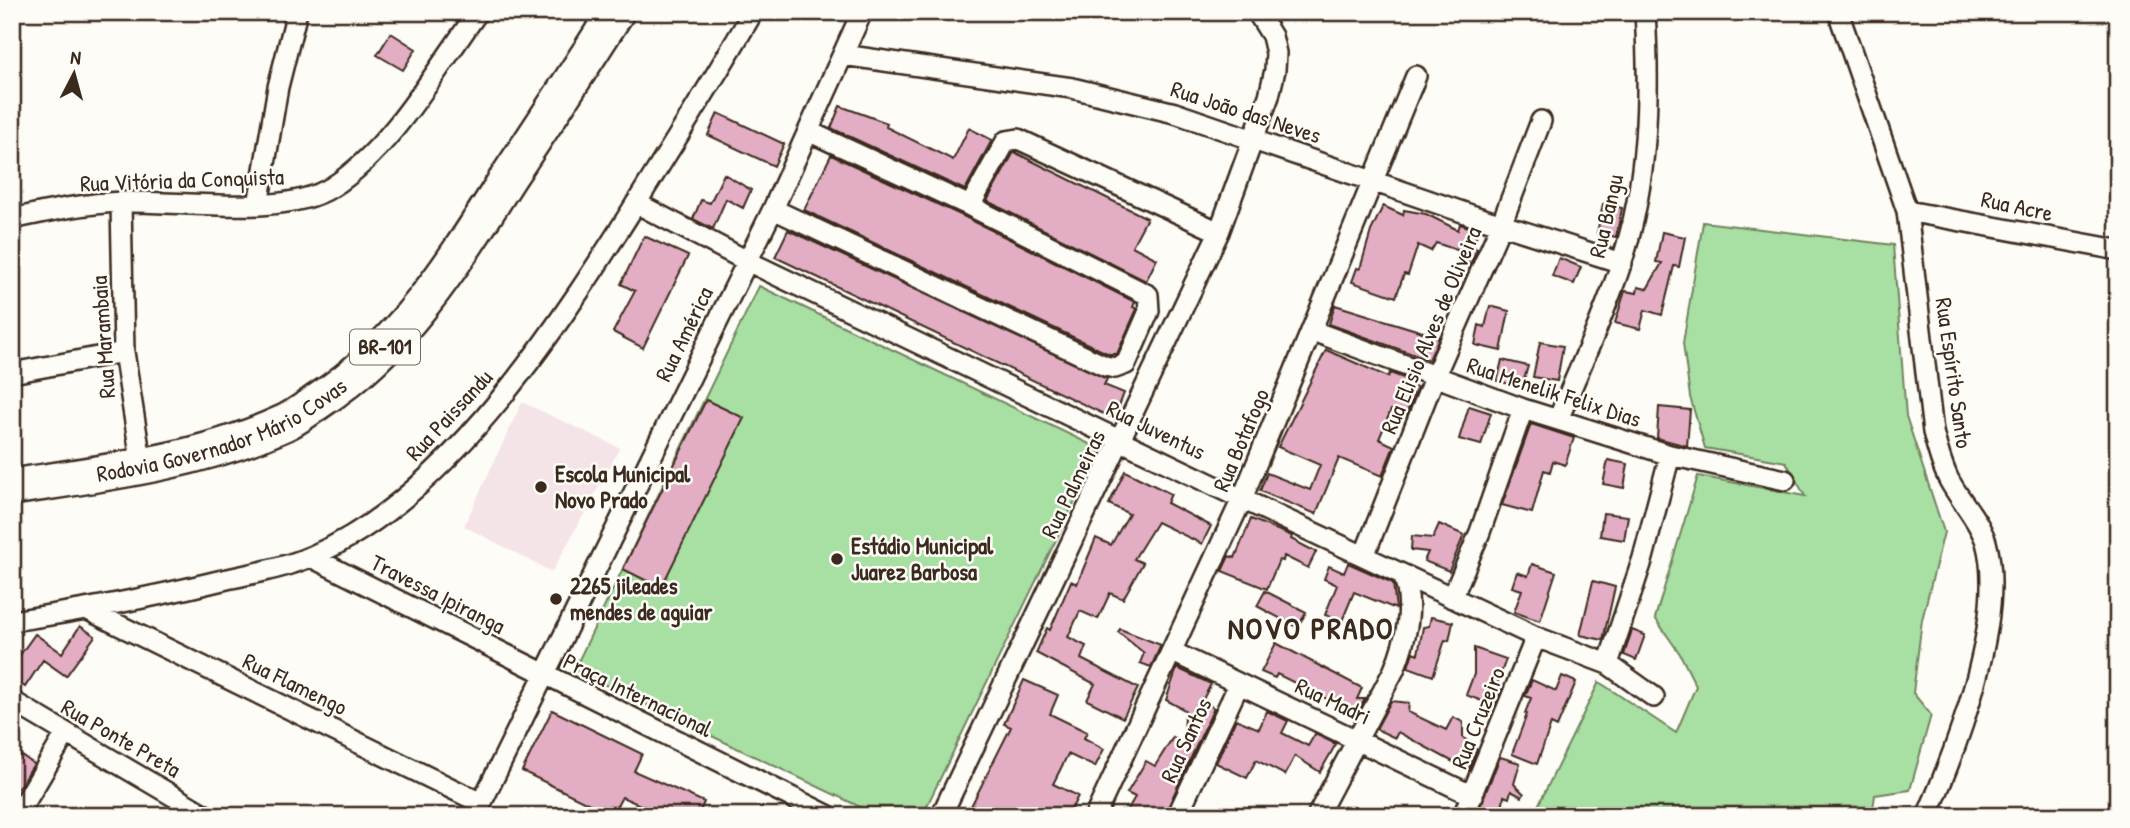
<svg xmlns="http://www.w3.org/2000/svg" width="2130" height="828" font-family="'Patrick Hand',sans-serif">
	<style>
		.built { fill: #f5e4e7 }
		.green { fill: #a8dfa3; stroke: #728460; stroke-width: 2 }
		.building { fill: #e3adc3; stroke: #3b2a1e; stroke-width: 2 }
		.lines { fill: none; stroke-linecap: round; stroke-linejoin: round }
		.street-casing { stroke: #3b2a1e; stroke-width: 24 }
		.highway-casing { stroke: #3b2a1e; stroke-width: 40 }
		.street { stroke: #fdfcf7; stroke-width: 19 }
		.highway { stroke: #fdfcf7; stroke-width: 35 }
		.poi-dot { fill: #3b2a1e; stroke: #fdfcf7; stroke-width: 2.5 }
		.labels { text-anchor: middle; stroke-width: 5; stroke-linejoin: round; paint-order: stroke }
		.shield { fill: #fdfcf7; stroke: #75695f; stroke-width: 2 }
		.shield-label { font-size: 21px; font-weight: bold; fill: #3b2a1e }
		.street-label { font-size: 23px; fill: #3b2a1e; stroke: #fdfcf7 }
		.poi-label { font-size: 23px; font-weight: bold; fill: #3b2a1e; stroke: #fdfcf7; text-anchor: start }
		.district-label { font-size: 30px; font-weight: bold; letter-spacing: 2px; fill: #3b2a1e; stroke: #fdfcf7 }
	</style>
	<rect width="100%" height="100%" fill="#fdfcf7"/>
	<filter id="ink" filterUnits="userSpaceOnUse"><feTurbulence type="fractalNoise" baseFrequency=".0143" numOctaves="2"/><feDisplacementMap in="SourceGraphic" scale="14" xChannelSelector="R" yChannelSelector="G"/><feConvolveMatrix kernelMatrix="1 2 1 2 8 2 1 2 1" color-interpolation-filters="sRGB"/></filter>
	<g filter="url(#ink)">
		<!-- built -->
		<path class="built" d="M522,402L620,448L552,572L464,526Z"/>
		<!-- green -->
		<path class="green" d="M1703,222L1893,245L1906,416L1944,532L1922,620L1913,693L1931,715L1910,790L1875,795L1872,816H1533L1599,682L1676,733L1696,686L1680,654L1655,618L1698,476L1805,496L1786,462L1705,448L1690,397L1683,343Z
			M759,286L1100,449L922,816H879L574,670Z"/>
		<!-- building -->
		<path class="building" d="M391,33L416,49L403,70L377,55Z
			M840,106L887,123L886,127L953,160L969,128L992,140L965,190L831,128Z
			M718,113L784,144L774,166L708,135Z
			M1014,152L1147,218L1132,246L1157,259L1146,281L987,201Z
			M831,155L965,217L1135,302L1133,307L1137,309L1117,354H1109L804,210Z
			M724,174L751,190L743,208L726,199L713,229L693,219L701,200L710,203Z
			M1603,204L1622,208L1616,237L1597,233Z
			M1383,206L1403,215L1404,210L1426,214L1458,230L1460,224L1478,230L1473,247L1477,249L1469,267L1466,253L1436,243L1431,251L1418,245L1408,275L1404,274L1396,297L1352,282L1357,268L1360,269L1371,231Z
			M788,230L1107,379L1104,385L1124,393L1114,419L775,257Z
			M1662,232L1685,237L1679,267L1674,266L1662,315L1645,310L1640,329L1615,323L1625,291L1637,293L1638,287L1647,289L1662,263L1656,262Z
			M644,236L688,256L643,348L613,332L635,291L621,284Z
			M1559,258L1581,267L1574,284L1552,276Z
			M1335,305L1439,337L1429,360L1329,324Z
			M1490,306L1509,311L1501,351L1475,345L1479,325L1485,327Z
			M1540,342L1563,346L1557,381L1533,377Z
			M1326,350L1388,377L1390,373L1409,380L1408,384L1417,387L1406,415L1391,410L1379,439L1394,446L1382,476L1339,458L1316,514L1260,491L1267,473L1310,490L1320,465L1278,447Z
			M1502,360L1528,366L1522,387L1497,381Z
			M706,400L744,418L661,588L623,569Z
			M1469,406L1491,413L1481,445L1459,439Z
			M1659,407L1690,410L1687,446L1657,438Z
			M1531,424L1574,438L1565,465L1553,461L1550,472L1544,470L1532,513L1502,505Z
			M1608,460L1628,464L1624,488L1603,484Z
			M1125,471L1171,494L1167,503L1211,526L1202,544L1157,522L1134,559L1143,563L1123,599L1110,593L1098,619L1080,611L1068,637L1086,646L1081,659L1138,688L1123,718L1087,700L1095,684L1036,653L1047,628L1050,630L1071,581L1077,584L1096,538L1111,545L1129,514L1109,504Z
			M1603,513L1628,516L1624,540L1600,536Z
			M1251,519L1292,536L1291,539L1316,552L1308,568L1284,556L1283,561L1279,560L1267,589L1222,571L1229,556L1235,558Z
			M1439,524L1464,535L1449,571L1424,561L1428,552L1411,550L1412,536L1433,538Z
			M1348,563L1393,583L1396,609L1354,592L1342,621L1325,615L1337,585L1324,579L1329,566L1344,573Z
			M1532,564L1556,572L1540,621L1514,612L1522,590L1512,587L1517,572L1528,576Z
			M1593,581L1615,587L1603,640L1580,635Z
			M1265,591L1306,612L1298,628L1257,606Z
			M1431,617L1453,622L1449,641L1445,640L1433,676L1408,667L1413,652L1418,654L1423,627L1429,626Z
			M80,626L95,636L66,676L43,660L25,687L12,678V666L35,634L62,653Z
			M1120,629L1161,645L1151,667L1140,663L1144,653L1118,632Z
			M1632,630L1645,635L1636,660L1624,655Z
			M1276,643L1362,688L1357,699H1365L1357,714L1277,674L1275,678L1261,672Z
			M1474,648L1506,659L1496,687L1502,689L1495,706L1466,695L1474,674Z
			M1177,668L1211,684L1202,701L1214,708L1164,816H1124L1135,797L1127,793L1146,761L1155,766L1173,737L1184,744L1185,710L1166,700Z
			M1562,676L1576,682L1557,727L1551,724L1537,764L1512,754L1527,714L1525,713L1531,698L1525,696L1532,680L1556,691Z
			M1024,680L1058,695L1050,714L1087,732L1084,738L1104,749L1095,767L1068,754L1053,784L1078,796L1068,816H966L1011,727L1004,724Z
			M1391,701L1409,703L1408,712L1446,730L1453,717L1463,722V737L1477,750L1468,770L1398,732L1395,738L1376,729Z
			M552,710L642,754L634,771L704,802L698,816H652L654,811L622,797L612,815L522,771Z
			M1267,711L1288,721L1282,733L1308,746L1315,734L1336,744L1320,772L1295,756L1285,775L1256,760L1247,778L1216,763L1236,719L1259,729Z
			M12,749L34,764L12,797Z
			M1500,757L1520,763L1514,784L1524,794L1522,797L1511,791L1509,798L1504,796L1501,816H1476Z"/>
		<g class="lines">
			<!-- street casing -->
			<g class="street-casing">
				<path id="street" d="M1838,12L1907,211L1933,432C1937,448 1941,463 1948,478C1959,500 1978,518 1986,542C2007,616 1957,748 1927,816
					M843,55L1072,88L1175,113L1474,216L1622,263
					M121,202L124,352L142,467
					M636,203L747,261L1242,499L1536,637L1608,664L1654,697
					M258,205L278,87L297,12
					M970,206L1006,141L1018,139L1219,232
					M773,209L1105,366L1115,368L1126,364L1149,311L1148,295L970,206L810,132
					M1907,211L2118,250
					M12,219C48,211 86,203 123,202C180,200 284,218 332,187C391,150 437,68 478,12
					M1313,331L1523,409L1670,455L1785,480
					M12,373L124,352
					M1558,420C1579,368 1605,315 1622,261C1648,182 1650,95 1645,12
					M1364,556L1434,378L1501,225L1541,121
					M311,557L829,816
					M1452,598L1480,532L1523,409
					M88,610L481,803
					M12,621C79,611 144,599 210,583C243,575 280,570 312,556C453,496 566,315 645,189C682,130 718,72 753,12
					M1173,652L1473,796
					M1608,664L1643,558L1670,455
					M12,701L207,816
					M17,816L65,735
					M475,816L773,209L862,12
					M941,816L1219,232L1269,96L1275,70L1276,53L1272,36L1257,12
					M1095,816L1242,499L1416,76
					M1177,816L1239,684
					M1317,816L1394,670C1406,640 1415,606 1403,575
					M1463,816L1536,637"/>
			</g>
			<!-- highway casing -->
			<g class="highway-casing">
				<g id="highway">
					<path id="s1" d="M12,487C104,473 199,462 284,423C297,417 308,408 320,400C404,345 456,259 509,176C545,122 581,67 616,12"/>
				</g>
			</g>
			<!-- street -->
			<use href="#street" class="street"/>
			<!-- highway -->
			<use href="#highway" class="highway"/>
		</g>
	</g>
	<!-- markers -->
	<g class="poi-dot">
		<circle cx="541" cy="487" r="7"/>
		<circle cx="837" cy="559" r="7"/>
		<circle cx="556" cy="599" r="7"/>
	</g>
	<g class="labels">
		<!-- shield labels -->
		<rect class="shield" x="350" y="329.5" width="70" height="35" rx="5"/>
		<g class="shield-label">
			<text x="385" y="354">BR-101</text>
		</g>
		<!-- street labels -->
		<g class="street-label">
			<text transform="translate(1246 112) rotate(18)" y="8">Rua João das Neves</text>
			<text transform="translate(182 180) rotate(-2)" y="8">Rua Vitória da Conquista</text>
			<text transform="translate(2017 206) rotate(12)" y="8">Rua Acre</text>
			<text transform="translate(1606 216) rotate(-77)" y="8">Rua Bangu</text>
			<text transform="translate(1431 330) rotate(-67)" y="8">Rua Elisio Alves de Oliveira</text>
			<text transform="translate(684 334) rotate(-64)" y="8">Rua América</text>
			<text transform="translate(103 337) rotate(-94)" y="8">Rua Marambaia</text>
			<text transform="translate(1954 373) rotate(82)" y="8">Rua Espírito Santo</text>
			<text transform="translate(1554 392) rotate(18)" y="8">Rua Menelik Felix Dias</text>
			<text transform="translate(449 415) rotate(-47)" y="8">Rua Paissandu</text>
			<text dy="8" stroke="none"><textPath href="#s1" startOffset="219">Rodovia Governador Mário Covas</textPath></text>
			<text transform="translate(1156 430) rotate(26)" y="8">Rua Juventus</text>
			<text transform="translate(1241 440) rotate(-67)" y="8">Rua Botafogo</text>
			<text transform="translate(1073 484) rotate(-64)" y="8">Rua Palmeiras</text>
			<text transform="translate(438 594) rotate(27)" y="8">Travessa Ipiranga</text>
			<text transform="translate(295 684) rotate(26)" y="8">Rua Flamengo</text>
			<text transform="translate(638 695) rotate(26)" y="8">Praça Internacional</text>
			<text transform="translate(1333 701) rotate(25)" y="8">Rua Madri</text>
			<text transform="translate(1478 718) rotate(-68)" y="8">Rua Cruzeiro</text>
			<text transform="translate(121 738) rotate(30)" y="8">Rua Ponte Preta</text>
			<text transform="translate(1186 740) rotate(-65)" y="8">Rua Santos</text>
		</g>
		<!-- poi labels -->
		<g class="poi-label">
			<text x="555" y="482">Escola Municipal<tspan x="555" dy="26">Novo Prado</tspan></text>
			<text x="851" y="554">Estádio Municipal<tspan x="851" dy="26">Juarez Barbosa</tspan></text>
			<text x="570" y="594">2265 jileades<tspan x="570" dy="26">mendes de aguiar</tspan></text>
		</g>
		<!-- district labels -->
		<g class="district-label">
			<text x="1311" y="639">NOVO PRADO</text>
		</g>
	</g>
	<!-- margin -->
	<rect width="2130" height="828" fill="none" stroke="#fdfcf7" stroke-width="42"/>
	<rect x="21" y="21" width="2088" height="786" fill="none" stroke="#3b2a1e" stroke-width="2.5" filter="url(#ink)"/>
	<!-- north arrow -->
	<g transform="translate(74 74) rotate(6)" stroke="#fdfcf7" stroke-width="5" paint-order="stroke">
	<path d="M0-5L12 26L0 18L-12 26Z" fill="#3b2a1e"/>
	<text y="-10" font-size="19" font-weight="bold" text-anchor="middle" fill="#3b2a1e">N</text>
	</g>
</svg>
